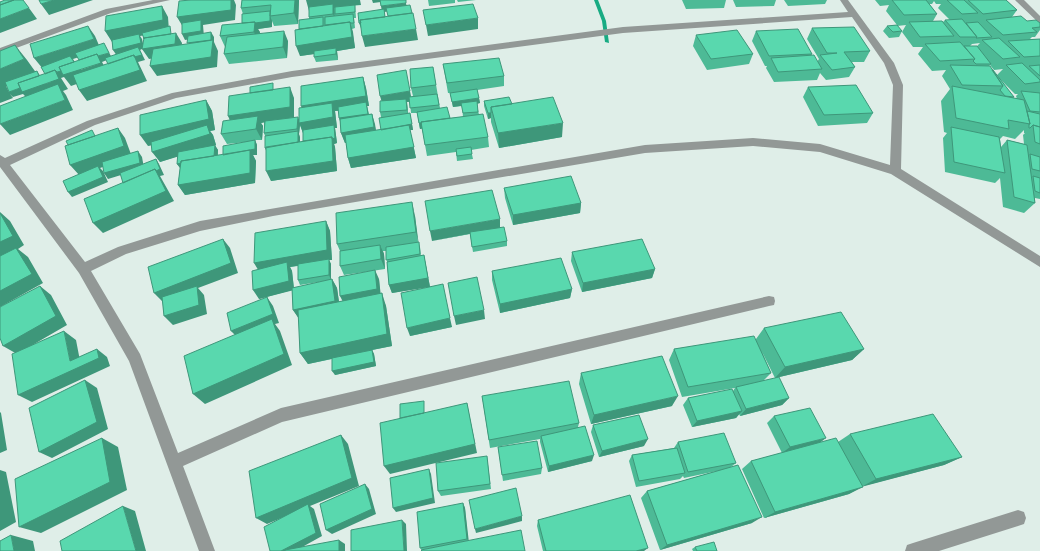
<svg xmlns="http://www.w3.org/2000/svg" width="1040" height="551" font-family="'PT Sans Narrow',sans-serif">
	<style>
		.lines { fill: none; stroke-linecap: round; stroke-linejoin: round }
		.stream { fill: #18ab83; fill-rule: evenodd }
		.minor { fill: #929896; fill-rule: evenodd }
		.wall { fill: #4dba96; fill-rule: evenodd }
		.shaded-wall { fill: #3e977a }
		.building { fill: #59d8ae; stroke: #3e977a }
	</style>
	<rect width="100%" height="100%" fill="#dfeee8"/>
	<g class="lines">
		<!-- stream -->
		<path class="stream" d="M594,0H598L606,21L609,43L605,42L602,21Z"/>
		<!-- minor -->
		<path class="minor" d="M153,0H170L111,13L0,54V48L106,9Z
			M840,0H848L894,63L903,85L901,169L1040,256V267L891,174L820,152L753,146L645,153L273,216L200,231L126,254L91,271L140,354L178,453L281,408L769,296L774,297L775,301L774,305L769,306L282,422L183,466L215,551H199L129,361L79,273L0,167V155L5,158L87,121L172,93L292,71L623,27L848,12ZM852,17L884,63L893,85L890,165L820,144L753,138L645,145L200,221L118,247L85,262L10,165L95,125L176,98L292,77L623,33Z
			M1015,0H1024L1040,16V24Z
			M1018,510L1024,512L1026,518L1024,524L1018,526L939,551H905L907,545L913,543Z"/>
	</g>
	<!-- wall -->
	<path class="wall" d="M242,0H299L298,24L274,26L272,21V27L258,29L260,33L288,41L287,58L229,64L224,54L225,47L220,36L242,23L243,14L241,8Z
		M428,0H455V3L429,6Z
		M457,0H476L458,2Z
		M682,0H726L724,8L686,9Z
		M733,0H776L774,6L736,7Z
		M784,0H827L825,4L788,6Z
		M875,0H1006L1017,10L1012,17L1027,21L1040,23V30L1035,37H1032L1030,39H1040V199L1035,198V203L1024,213L1003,207L1000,178L995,183L945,172L943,138L947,133L944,132L941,101L950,89L942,76L946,70L932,71L918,54L923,47H913L902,32L906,25L897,26L902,31L899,37L889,38L883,31L887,26L897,25L886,11L889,5L880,6ZM934,1L936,4H941L938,8L950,20H945L943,22L933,21L937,14L929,4H932ZM980,43L977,46H970L972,44ZM990,65L994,70L1003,69L997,75L992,70L989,66ZM1000,79L1015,94H1018L1016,96L1017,99L1014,98ZM1024,130V133H1025L1023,135L1024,144L1007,140L1001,147L1000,139L1003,136L1015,139Z
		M355,5L356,18H354L355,28L352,29L355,48L337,51L338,60L316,62L314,57V54L300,56L299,29L309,19V10L361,5Z
		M812,28L870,51L864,62H852L855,67L849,77L826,80L820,73L817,80L774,82L766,68L767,66H765L752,41L756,31L812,54L811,56L817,62L819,59L807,39Z
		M696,35L753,54L749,64L707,70L693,46Z
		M443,64L504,76V86L477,90L480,103L477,104L479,115L488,137L489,147L471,150L473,159L457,161L456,152L427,156L422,128L420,129L417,113H411L410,102H407L408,113H410L413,130H410L416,158L351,168L348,158L346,143H345L341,133L339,111H335L337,128H335L337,143L334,144L335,147L337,171L271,181L266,150L265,136L264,133V122L261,123L263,126L262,140H255L257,145V155H253L256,161L255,183L185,195L178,185L180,168L177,164L178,156L160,162L151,145L148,146L206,100L212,111L215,130L210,131L213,135L216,145H214L218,150V155H223L246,142L227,144L221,134L229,120L275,89L294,98V117L299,120L302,108L363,77L366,88L369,106H367L369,114H372L376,131L381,130V117L380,112L413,96L411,88L433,67L440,108L450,118L463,117L462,106L453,107L450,93H448ZM300,125L303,133V141L300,142L299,134Z
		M808,87L873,113L867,123L818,126L803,97Z
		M484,101L512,104L562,137L499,148L491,122V118L488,119L484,106Z
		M504,188L581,203L580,213L513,225L505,198Z
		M415,216L418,242L420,247L421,256L424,255L430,287L452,327L410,336L426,287L392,293L389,285L386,251H383L384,254L385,269L344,275L340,266V251L337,244Z
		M326,221L330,231L332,260H329L331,264V280L332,279L337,288L339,302L343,301L379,279L380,293L386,306L392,346L372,350L374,354L376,366L335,375L332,359L308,364L300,353L299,318L293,310L292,290L259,299L258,269ZM298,266V280L300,285L331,280L294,288L292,271L290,267Z
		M500,227L507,241V246L473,252L470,234L432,241Z
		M572,252L655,269L652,278L582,292L571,261Z
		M492,271L572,289L570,298L500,313L492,280Z
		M764,328L864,349L852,360L775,378L762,352L771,373L764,380L789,398L782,405L740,416L739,414L736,418L692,427L683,405L688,398L733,391L735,388L682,397L669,360L674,349L756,339Z
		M581,373L672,406L591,424L579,384Z
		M482,396L579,423L578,427L592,461L548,472L540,442V439L490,448Z
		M774,416L820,443L838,442L850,434L962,457L944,465L863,486L849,494L764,518L742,469L751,461L782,453L767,423Z
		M593,425L644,446L599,457L591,432Z
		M678,442L736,463L731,467L752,523L660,550L641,498L647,491L717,471L684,478L683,476L680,479L636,487L629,461L632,455L674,448Z
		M498,447L542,468L541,474L503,481Z
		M487,456L491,489L441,496L438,491Z
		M463,503L465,508L468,541L422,550L420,548Z
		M538,520L644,551H543L537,526Z
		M695,547L717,551H693L692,549Z"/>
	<!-- shaded-wall -->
	<path class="shaded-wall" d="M54,0H93L49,15L41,4Z
		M231,0H234L236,5L235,20L203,25L204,37L185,40L182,34L183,27L177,17Z
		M295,0H299L298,24L294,13Z
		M306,0H360L361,5H355L356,18L355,5L334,8L335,20L333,14L309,11Z
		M372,0H396L373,3Z
		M406,3L407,9L384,12L387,25L361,28L359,23L382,12L381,6Z
		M162,6L168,17L169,31L140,36L142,39L144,48L176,33L182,43L181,54L149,59L142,49L140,50L145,60L138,62L147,81L87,101L79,90L109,66L117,56L113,50L112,42L105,31Z
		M29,8L37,19L0,33V19Z
		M270,16L272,21V27L258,29L260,32L258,43L254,32L242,25Z
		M478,18V29L428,36L426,25Z
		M350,22L353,32L355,48L337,51L338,60L336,54V51L300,56L296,46Z
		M88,26L95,36L101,50L73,59L80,70L101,63L84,68L80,63L98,56L97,54L98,56L109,53L104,43L112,58L102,62L108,73L71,86L64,77L61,78L68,89L63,91L66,95L73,110L10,135L0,124L65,100L61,92L32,103L23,94L13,97L10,94L13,98L0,103V69L24,59L15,45L27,60L37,74L6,86L9,92L41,80L37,71L41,77L45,84L59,79L51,82L46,76L56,72L55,70L57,72L76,65L72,59L43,69L34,58L94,39Z
		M416,29L418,40L365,47L362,36Z
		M284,31L288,41L287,58L283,47Z
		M211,32L214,37V42L218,51L217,67L157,76L150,66L212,45L187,43Z
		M363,77L366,88L369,106H367L369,120L341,124L339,118L367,106L335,111L337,128H335L337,143L334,144L335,147L337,171L271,181L266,171L333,161L303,133L300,125L299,134L297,129L298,117L300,122L306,116L301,106Z
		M290,87L294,98V117L261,123L263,126L262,140L256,129L233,127L228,116Z
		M410,91L412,101L407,102L408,115L407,110L383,106L380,96Z
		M479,98L480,103L453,107L452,102Z
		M206,100L212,111L215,130L210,131L213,135L216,145L160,162L152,152L209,131L148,146L140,135Z
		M488,113H491V118L488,119Z
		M372,114L375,124L377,137L345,143L341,133Z
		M419,123L450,124L420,129Z
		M563,123L562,137L499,148L498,133Z
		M412,124L413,130H410L416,158L351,168L348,158L381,130Z
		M118,128L125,138L132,157L100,168L103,171L108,182L72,197L68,192L80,176L70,165Z
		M298,131L300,137V148L267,153L265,148Z
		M255,140L257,145V155H253L256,161L255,183L185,195L178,185L226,160Z
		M215,145L218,150L217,162L181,169L177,164Z
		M138,151L142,157L144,168L108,179L104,173Z
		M156,159L159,164L164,175L160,176L174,201L103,233L93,223Z
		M412,202L415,216L419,246L416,232Z
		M581,203L580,213L513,225V215Z
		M0,212L10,221L24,245L18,249L28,257L43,283L0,307Z
		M500,219V228L432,241L430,231Z
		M326,221L330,231L332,260H329L331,264V280L329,275V260L290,267L292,271L294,290L259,299L253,290L260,273L254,263Z
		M223,239L230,248L238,273L198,288L204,295L207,314L173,325L164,316L163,302L154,293Z
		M380,245L384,254L385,269L381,259Z
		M424,255L430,287L392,293L389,285Z
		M655,269L652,278L582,292L583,283Z
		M375,270L379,279L381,297L344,304L340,296Z
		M332,279L337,288L340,309L299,319L293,310Z
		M40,286L51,295L67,325L17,354L3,346Z
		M572,289L570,298L500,313V304Z
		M382,293L386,306L392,346L372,350L374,354L376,366L335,375L332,371L372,350L308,364L300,353Z
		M267,297L273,306L279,323L275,324L280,331L292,365L205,404L193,394L239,339L231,331Z
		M484,310L485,319L456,325L454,316Z
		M450,318L452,327L410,336L407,328Z
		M64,331L76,340L81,366L97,349L107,357L110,366L32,402L18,395L70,361Z
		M864,349L852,360L775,378L785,367Z
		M85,380L97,388L108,429L52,458L39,452Z
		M678,396L672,406L591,424L594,415Z
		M789,398L782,405L740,416L746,409Z
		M467,403L477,453L390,474L384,466Z
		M742,411L736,418L692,427L697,421Z
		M0,412L1,413L7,450L0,453Z
		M341,435L348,444L359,486L310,506L314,509L322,536L295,551H281L308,507L267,524L256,518Z
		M102,438L118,447L127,490L41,533L19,527Z
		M826,438L817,445L782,453L790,447Z
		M648,439L644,446L599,457L602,451Z
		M594,455L592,461L548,472L549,466Z
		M962,457L944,465L861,487L876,479Z
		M429,469L431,474L435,503L396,512L393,508Z
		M0,470L6,472L16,522L0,531Z
		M365,484L369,489L376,514L332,534L326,530Z
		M863,487L849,494L764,518L775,512Z
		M463,503L465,508L469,543L467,539Z
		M123,506L135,511L146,551H136Z
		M522,516V521L476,533L475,529Z
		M762,517L752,523L660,550L667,545Z
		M402,520L406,524L407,551H404Z
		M11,535L33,541L35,551H14Z
		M339,540L345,544V551H339Z
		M648,548L644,551H636Z"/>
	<!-- building -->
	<path class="building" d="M5,0H14L0,5V2Z
		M14,0H23L29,8L0,19V5Z
		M39,0H54L41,4Z
		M191,0H231V10L177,17L179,1Z
		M242,0H295L294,13L270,16L271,5L241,8Z
		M380,0H406V3L381,6Z
		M892,0H926L937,14L904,15Z
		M947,0H964L978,13L962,14Z
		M968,0H1006L1017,10L983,14Z
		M333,4V14L309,17V7Z
		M473,4L478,18L426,25L423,10Z
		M355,5V12L335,14V7Z
		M410,5L412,13L388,16L386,8Z
		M162,6L163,20L105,31L106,16Z
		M384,9L385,17L360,20L361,23H359L358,13Z
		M270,11V21L255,23V22L242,23V14Z
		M413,13L416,29L362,36L360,20Z
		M353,14L354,23H350V22L325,25V17Z
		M1021,16L1027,21L1036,20L1040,23V27L1032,28L1037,32L1003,35L986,20Z
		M323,17V26L299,29V20Z
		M962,19L977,37H960L945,20Z
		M201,20V31L182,34V23Z
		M942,21L954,36L920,37L909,22Z
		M255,22L254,32L220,36L222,25Z
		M350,22L352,37L296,46L295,30Z
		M978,22L992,37L976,38L977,37L966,23Z
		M897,25L902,31L893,32L887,26Z
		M88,26L94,39L34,58L30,44Z
		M170,26L171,34L144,38V39L142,33Z
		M854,27L870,51L844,52L855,67L832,70L820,55L837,53H827L812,28Z
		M798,29L812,54L769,56L756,31Z
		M737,30L753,54L711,59L696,35Z
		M284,31L283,47L224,54L227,37Z
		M211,32V40L187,43L188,36Z
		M176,33L175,44L142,49L144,38Z
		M139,34L141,43L113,50L112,40Z
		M999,38L1020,57L1003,59L982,40Z
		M1040,39V56L1024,57L1008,41Z
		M213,40L211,57L150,66L153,49Z
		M960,42L975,59L940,61L925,44Z
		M104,43L109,53L98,56L97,54L79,60L75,53Z
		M15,45L24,59L0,69V51Z
		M964,46H977L991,64H976L973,61L975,59Z
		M138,47L142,55L134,57V55L108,64L105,58Z
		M336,48V54L314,57V51Z
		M97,54L101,63L63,75L59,67Z
		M134,55L140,70L79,90L73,75Z
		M814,55L822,69L778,72L771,58Z
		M70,56L74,62L59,67L61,71L57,72L55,70L45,74L41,67Z
		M499,58L504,76L447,83L443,64Z
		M1022,63L1040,80V82L1025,84L1006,65Z
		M950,65L990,66L1003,86L962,85Z
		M1040,65V76L1029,66Z
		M433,67L436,85L411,88L410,69Z
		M55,70L59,79L22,92L18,83Z
		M406,70L410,91L380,96L377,75Z
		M992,70H993L1014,97L1005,96L1000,90L1003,86Z
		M37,71L39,76L18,83L20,88L9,92L5,82Z
		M363,77L366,96L301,106V86Z
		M273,83V90L250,93V87Z
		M58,84L65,100L0,124V106Z
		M856,85L873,113L824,115L808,87Z
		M952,86L1024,100L1030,124L1008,120L1009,129L956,118Z
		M290,87V107L228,116L229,96Z
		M477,89L479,98L452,102L450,93Z
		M1021,91L1040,93V112L1030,111Z
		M437,94L439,105L410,108L409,97Z
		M509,97L512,104L491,107V113H488L484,101Z
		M553,97L563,123L498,133L491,107Z
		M406,99L407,110L380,112V101Z
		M206,100L209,119L140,135V115Z
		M477,101L478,112L463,113L461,103Z
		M366,102L368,114L339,118L338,107Z
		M332,103L333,117L299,123V108Z
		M447,107L450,118L421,122L422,123H419L417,112Z
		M1027,111L1040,114V127L1033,125L1030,128H1029V124H1030Z
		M410,113L412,124L381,130L379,118Z
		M372,114L374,127L341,133L340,119Z
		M483,114L488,137L425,145L421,122Z
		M258,116L256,129L221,134L223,121Z
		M298,117L297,129L264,133L265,121Z
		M207,125L210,134L152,152L151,142Z
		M334,125L335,138L332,139V137L303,141V130Z
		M409,125L414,147L348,158L345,135Z
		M1033,125L1040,127V144L1035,142Z
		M951,127L999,137L1005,173L954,162Z
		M118,128L124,146L70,165L65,146Z
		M92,130L95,136L68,145L66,141Z
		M298,131V142L265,148V136Z
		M332,137L333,161L266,171V147Z
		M255,140V149L223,155V146Z
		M1007,140L1027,145L1035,203L1014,197Z
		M215,145L214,156L181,161V163L177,164L178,152Z
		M471,147L472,154L457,156L456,149Z
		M250,150V173L178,185L181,161Z
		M138,151L140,163L104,173L102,162Z
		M1030,154L1040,157V171L1032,169Z
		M156,159L160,169L156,171L155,169L123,183L120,173Z
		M98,166L103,177L68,192L63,181Z
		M155,169L166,191L93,223L84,199Z
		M571,176L581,203L513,215L504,188Z
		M1033,176L1040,178V193L1035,191Z
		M492,190L500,219L430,231L425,201Z
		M412,202L416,232L337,244L336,213Z
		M0,213L13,236L0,242Z
		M326,221L327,250L254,263L255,233Z
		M504,227L507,241L472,247L470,232Z
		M223,239L231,263L154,293L148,267Z
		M642,239L655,269L583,283L572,252Z
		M419,242L420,254L386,260V247Z
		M380,245L381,259L340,266V251Z
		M16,248L32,274L0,291V256Z
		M424,255L428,278L389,285L387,262Z
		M561,258L572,289L500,304L492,271Z
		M329,259V275L298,280V264Z
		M287,262L289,281L253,290L252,271Z
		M375,270L377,289L340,296L339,277Z
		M477,277L484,310L454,316L448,283Z
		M332,279L335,301L293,310L292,288Z
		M443,284L450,318L407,328L401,293Z
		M40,286L56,316L3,346L0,338V307Z
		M197,286L199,305L164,316L162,297Z
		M382,293L387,334L300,353L298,310Z
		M267,297L273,314L231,331L227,313Z
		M841,312L864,349L785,367L764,328Z
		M272,319L284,354L193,394L184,356Z
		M64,331L70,361L97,349L99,358L18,395L12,354Z
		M754,336L771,373L688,387L674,349Z
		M372,350L374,362L332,371V358Z
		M662,356L678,396L594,415L581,373Z
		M779,377L789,398L746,409L736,387Z
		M85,380L97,422L39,452L29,408Z
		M569,381L579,423L489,440L482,396Z
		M732,389L742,411L697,421L688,398Z
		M424,401V413L400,418V404Z
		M467,403L475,444L384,466L380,423Z
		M810,408L826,438L790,447L774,416Z
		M933,414L962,457L876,479L850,434Z
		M639,415L648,439L602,451L593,425Z
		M585,426L594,455L549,466L541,436Z
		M724,433L736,463L688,472L678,442Z
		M341,435L352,478L256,518L249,471Z
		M102,438L110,482L19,527L15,479Z
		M836,438L863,487L775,512L751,461Z
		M537,441L542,468L502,475L498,447Z
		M677,448L685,473L639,481L632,455Z
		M487,456L490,484L438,491L436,463Z
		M738,465L762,517L667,545L647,491Z
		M429,469L433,498L393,508L390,478Z
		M365,484L372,509L326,530L320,504Z
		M516,488L522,516L475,529L469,500Z
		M630,495L648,548L636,551H546L538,520Z
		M463,503L467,539L420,548L417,512Z
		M308,504L316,533L281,551H270L264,527Z
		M123,506L136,551H62L60,541Z
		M402,520L404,551H351V530Z
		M521,530L525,551H422L421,550Z
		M11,535L14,551H0V541Z
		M339,540V551H285V550Z
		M714,542L717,551H697L695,547Z"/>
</svg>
